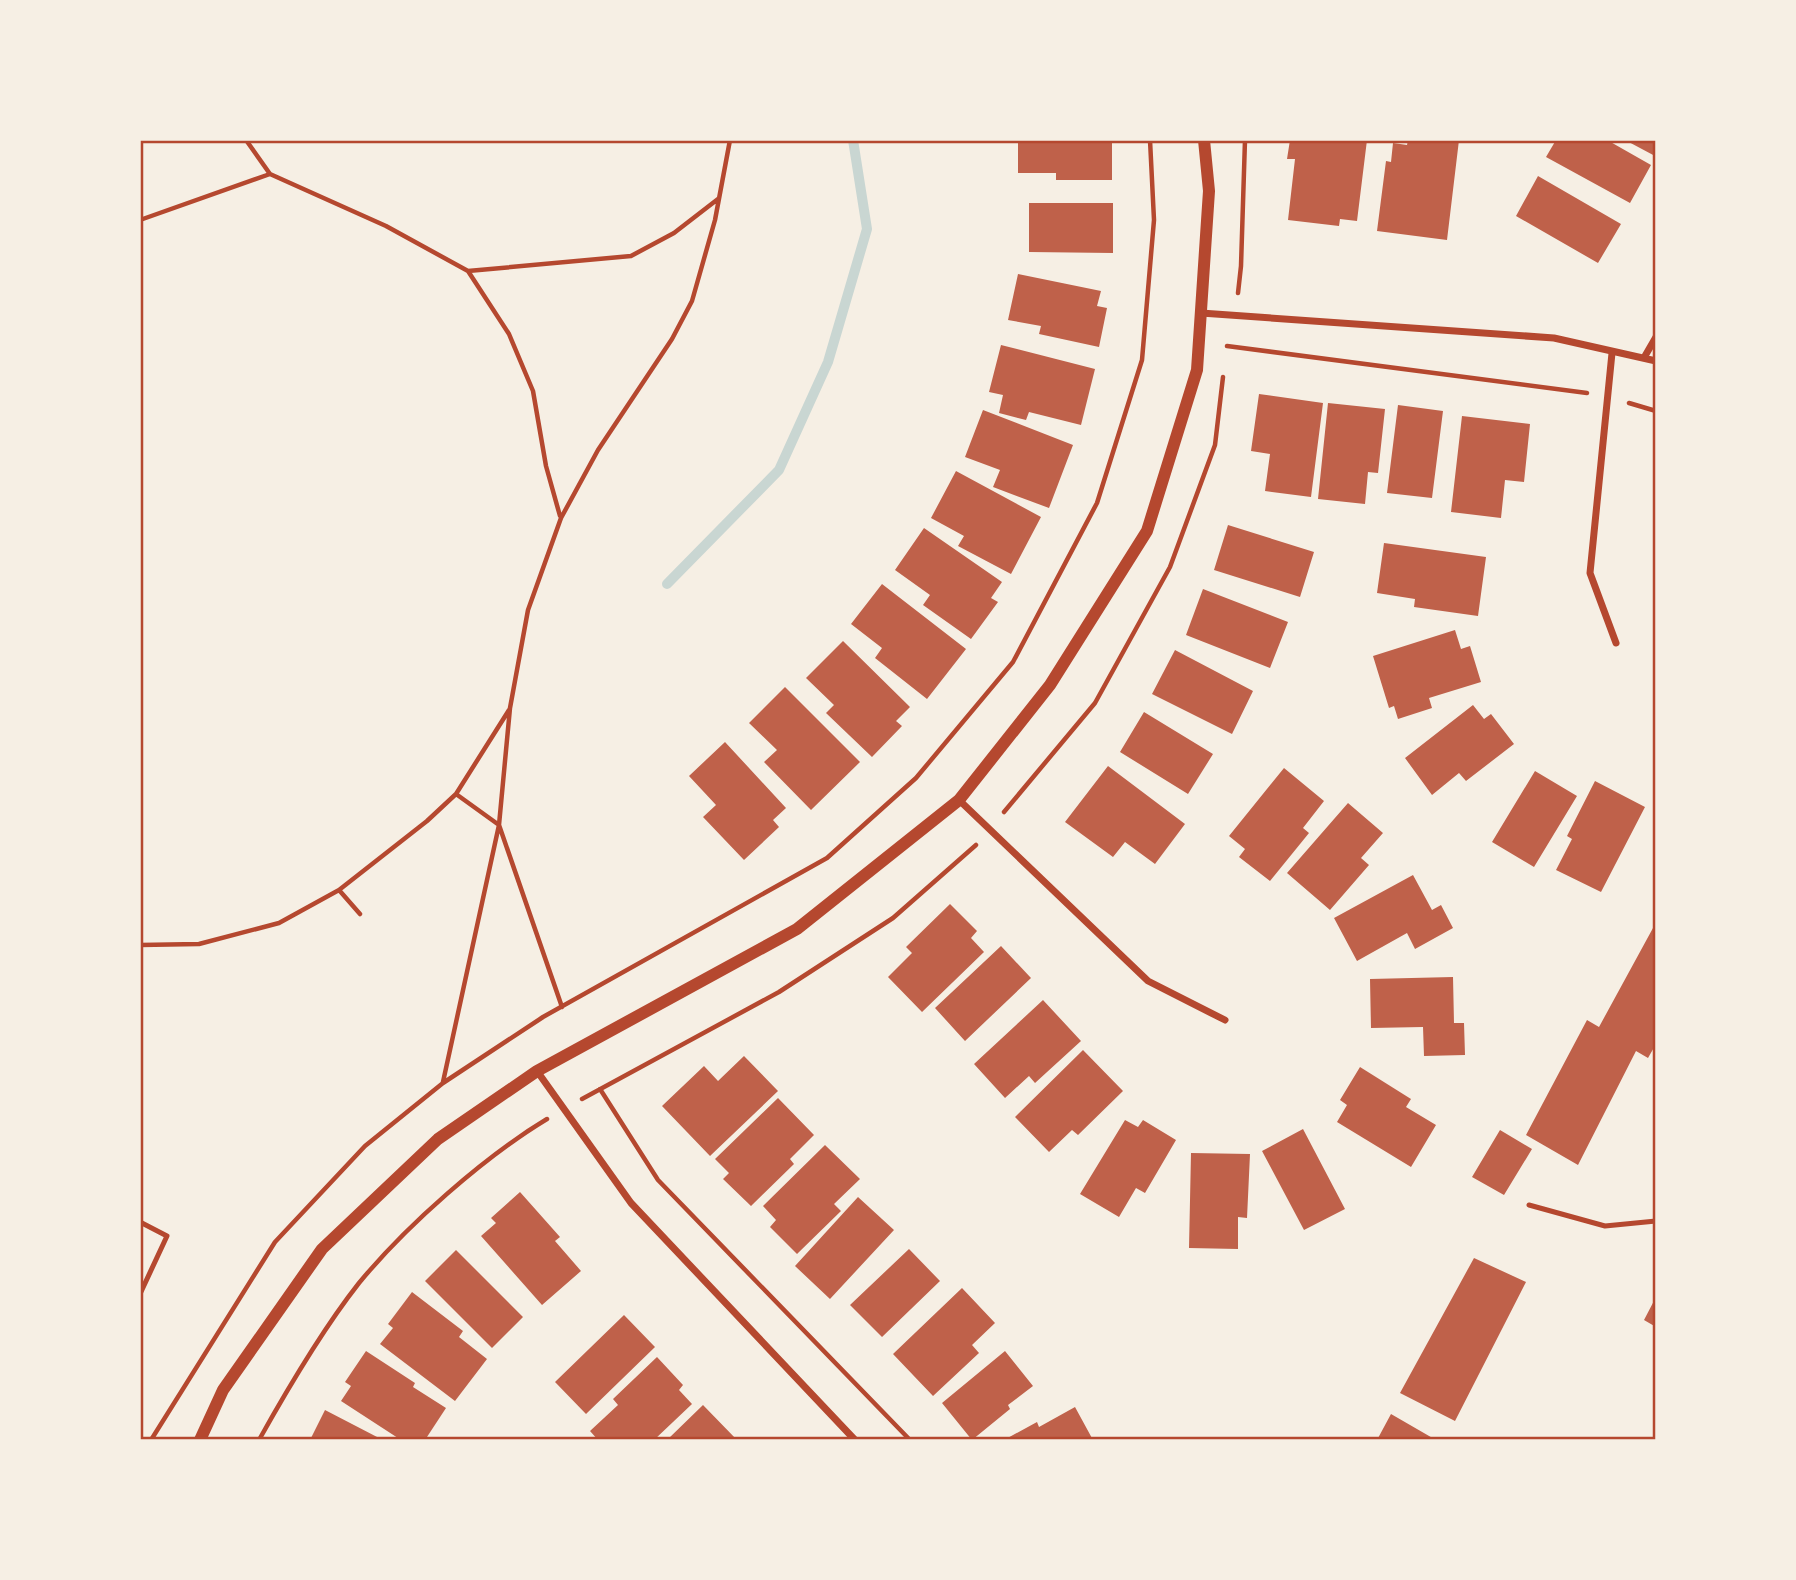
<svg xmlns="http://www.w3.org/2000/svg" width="1796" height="1580" font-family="Barlow,sans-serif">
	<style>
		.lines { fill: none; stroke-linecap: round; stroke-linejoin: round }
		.stream { stroke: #c9d6d2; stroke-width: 10 }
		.building { fill: #bf614a }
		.path { stroke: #b5482f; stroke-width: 4.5 }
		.service { stroke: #b5482f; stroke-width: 5 }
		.minor { stroke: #b5482f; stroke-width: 7 }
		.tertiary { stroke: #b5482f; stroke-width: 12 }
		.neatline { fill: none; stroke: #b5482f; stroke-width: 2.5 }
	</style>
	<rect width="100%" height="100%" fill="#f6efe4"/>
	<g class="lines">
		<!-- stream -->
		<path class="stream" d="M667,584L779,470L828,362L867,229L853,140"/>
	</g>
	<!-- building -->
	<path class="building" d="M1018,140L1112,141V180H1056V173H1018Z
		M1290,140H1367L1357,221L1340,219L1339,226L1288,220L1295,159H1287Z
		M1408,140H1459L1447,240L1377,231L1386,161L1391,162L1393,143L1407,145Z
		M1556,140H1607L1651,165L1630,203L1546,157Z
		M1625,140H1656V154L1655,156Z
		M1538,176L1621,224L1598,263L1516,216Z
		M1029,203H1113V253L1029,252Z
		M1018,274L1101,291L1097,306L1107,308L1099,347L1039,334L1041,326L1008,320Z
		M1001,345L1095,369L1081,425L1029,412L1026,420L999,413L1003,395L989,392Z
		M1259,394L1323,403L1311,497L1265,491L1270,454L1251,451Z
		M1328,403L1385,409L1378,473L1368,472L1365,504L1318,499Z
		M1398,405L1443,411L1432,498L1387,493Z
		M983,410L1073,445L1049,508L993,487L1000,470L965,457Z
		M1462,416L1530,424L1524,482L1505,480L1501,518L1451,512Z
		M956,471L1041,517L1011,574L958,546L964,536L931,518Z
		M1228,525L1314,552L1300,597L1214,570Z
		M924,528L1002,582L991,598L998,602L971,639L923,605L930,595L895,570Z
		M1384,543L1486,557L1478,616L1414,607L1415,599L1377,593Z
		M882,584L966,649L927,699L875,658L882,648L851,624Z
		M1203,589L1288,622L1270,668L1186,635Z
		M1455,630L1461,649L1470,646L1481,682L1429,698L1432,708L1398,719L1394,706L1389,708L1373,656Z
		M843,641L910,707L896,721L902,726L872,757L826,713L834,705L806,678Z
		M1175,650L1253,691L1232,734L1152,694Z
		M785,687L860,762L811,810L764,762L777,750L749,723Z
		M1473,705L1484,719L1491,714L1514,744L1466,781L1459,773L1432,795L1405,758Z
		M1144,712L1213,754L1188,794L1120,752Z
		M725,742L786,808L773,820L779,827L744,860L703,817L716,805L689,776Z
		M1108,766L1185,824L1155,864L1125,842L1113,857L1065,822Z
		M1284,768L1324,801L1303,828L1309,833L1270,881L1239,857L1245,849L1229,836Z
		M1535,771L1577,796L1534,867L1492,842Z
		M1595,781L1645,807L1601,892L1556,870L1572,839L1567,836Z
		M1348,803L1383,833L1361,858L1369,865L1330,910L1287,873Z
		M1413,875L1432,910L1441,905L1453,928L1415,949L1407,933L1357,961L1334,918Z
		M950,904L977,931L971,938L984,952L922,1012L888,977L912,953L906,947Z
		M1653,928L1656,930V1044L1648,1058L1636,1051L1578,1165L1526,1135L1587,1020L1599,1027Z
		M1001,946L1031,978L965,1041L935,1008Z
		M1453,977L1454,1023H1464L1465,1055L1424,1056L1423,1027L1371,1028L1370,979Z
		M1043,1000L1081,1041L1035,1083L1029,1076L1005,1098L974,1064Z
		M1083,1050L1123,1091L1078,1135L1072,1130L1049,1152L1015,1117Z
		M744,1056L778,1091L710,1156L662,1106L704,1066L718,1081Z
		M1360,1067L1411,1099L1406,1107L1436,1125L1411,1167L1337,1122L1347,1105L1340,1100Z
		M778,1098L814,1135L790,1159L794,1164L751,1206L723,1179L729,1173L715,1159Z
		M1125,1120L1138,1127L1143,1120L1176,1140L1145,1193L1136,1188L1119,1217L1080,1194Z
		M1303,1129L1345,1209L1304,1230L1262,1151Z
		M1500,1130L1532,1149L1504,1195L1472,1177Z
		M825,1145L860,1179L834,1204L841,1211L797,1254L770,1227L776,1220L763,1206Z
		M1191,1153L1250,1154L1247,1218L1238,1217V1249L1189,1248Z
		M520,1192L560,1237L555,1241L581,1271L542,1305L481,1236L496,1223L491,1218Z
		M858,1197L894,1230L830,1299L795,1266Z
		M909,1249L940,1281L882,1337L850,1305Z
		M456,1250L523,1317L492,1348L425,1281Z
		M1474,1258L1526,1282L1455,1421L1400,1393Z
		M962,1288L995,1323L972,1345L979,1353L933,1396L893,1354Z
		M412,1292L463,1331L459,1337L487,1359L455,1401L380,1344L393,1328L388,1324Z
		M1656,1297V1327L1644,1320Z
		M624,1315L655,1347L586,1414L555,1382Z
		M366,1351L415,1383L413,1387L446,1408L425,1440H401L341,1401L351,1386L345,1382Z
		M1005,1351L1033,1386L1008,1405L1010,1409L972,1440L942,1403Z
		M657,1357L683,1385L679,1390L692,1404L654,1440H598L590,1431L618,1405L613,1399Z
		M703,1405L737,1440H667Z
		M1075,1407L1093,1440H1004L1037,1422L1039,1427Z
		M325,1410L379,1438L378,1440H310Z
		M1391,1414L1436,1440H1377Z"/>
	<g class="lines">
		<!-- path -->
		<path class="path" d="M246,140L270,174L386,226L468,271L631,256L674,233L718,199
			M140,220L270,174
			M468,271L509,334L533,391L546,466L560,516
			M1238,293L1241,266L1245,140
			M1227,346L1587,393
			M1629,403L1656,411
			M1004,812L1095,703L1170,567L1215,445L1223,377
			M339,890L360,914
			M140,945L199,944L279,923L339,890L427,821L456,794L509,710
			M562,1007L499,825L510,708L528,610L561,518L598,450L672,339L692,301L715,220L730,140
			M443,1082L499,825L456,794
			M600,1089L658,1180L910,1440
			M582,1099L779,992L893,918L976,845
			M151,1440L275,1242L365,1146L443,1083L543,1017L827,858L916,778L1013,662L1097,503L1142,360L1154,220L1150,140
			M259,1440C288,1388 322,1330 359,1283C406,1226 484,1157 547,1119"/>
		<!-- service -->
		<path class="service" d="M1529,1205L1605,1226L1656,1221
			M140,1222L167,1236L140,1294"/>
		<!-- minor -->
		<path class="minor" d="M1201,313L1554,338L1656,361
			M1612,353L1590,573L1616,643
			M1645,356L1656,337
			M959,800L1148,981L1225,1020
			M537,1071L631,1203L855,1440"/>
		<!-- tertiary -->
		<path class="tertiary" d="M200,1440L223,1390L322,1249L438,1139L537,1071L797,929L959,800L1050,685L1147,531L1197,370L1209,191L1204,140"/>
	</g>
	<!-- border -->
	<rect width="1796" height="1580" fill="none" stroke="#f6efe4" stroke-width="284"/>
	<rect x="142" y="142" width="1512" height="1296" class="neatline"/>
</svg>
